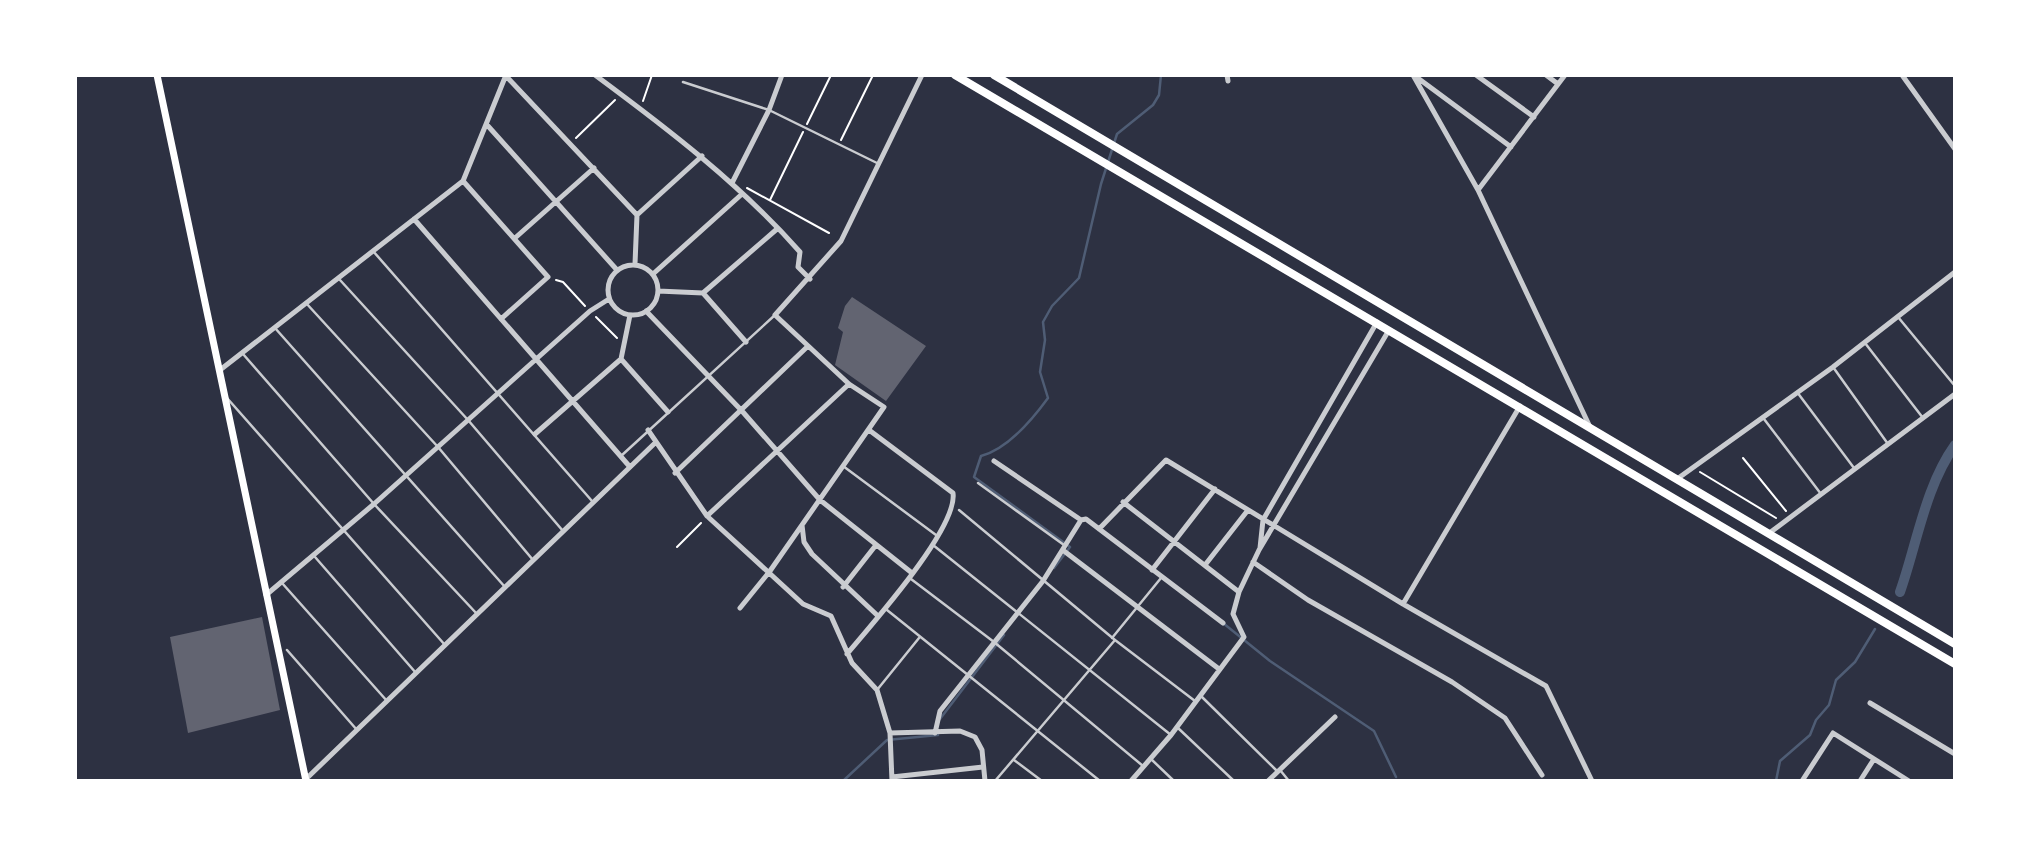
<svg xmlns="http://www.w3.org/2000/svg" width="2030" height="856" font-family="'PT Serif',serif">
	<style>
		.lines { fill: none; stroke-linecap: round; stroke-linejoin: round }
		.stream { stroke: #4f5d75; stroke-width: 2.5 }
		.canal { stroke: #4f5d75; stroke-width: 10 }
		.building { fill: #626471 }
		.path { stroke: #fff; stroke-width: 2 }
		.service { stroke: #caccd0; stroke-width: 2.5 }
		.minor { stroke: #caccd0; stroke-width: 5 }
		.secondary { stroke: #fff; stroke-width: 7 }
		.primary { stroke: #fff; stroke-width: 8 }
	</style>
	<rect width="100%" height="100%" fill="#2d3142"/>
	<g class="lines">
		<!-- stream -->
		<path class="stream" d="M1054,568L1070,547L974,477L981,456C1007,449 1032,420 1048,398L1040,372L1045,340L1043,322L1052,306L1079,278L1101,184L1117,134L1153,105L1159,95L1161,75
			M1223,623L1270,661L1374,731L1396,777
			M940,719L1004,635
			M843,781L887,740L938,735V732
			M1776,781L1780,761L1810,735L1816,720L1829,705L1836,680L1855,662L1875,629"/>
		<!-- canal -->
		<path class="canal" d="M1900,592C1917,544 1925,487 1955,445"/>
	</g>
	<!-- building -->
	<path class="building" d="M852,297L926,346L886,401L835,365L843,332L838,328L845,306Z
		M262,617L280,710L188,733L170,637Z"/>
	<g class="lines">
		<!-- path -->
		<path class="path" d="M643,101L652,75
			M807,124L831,75
			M576,138L615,100
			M841,140L873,75
			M747,188L829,233
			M770,200L803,132
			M556,280L563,282L585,306
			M596,317L617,338
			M1743,458L1786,511
			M1700,472L1776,518
			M677,547L701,523"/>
		<!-- service -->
		<path class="service" d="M683,82L769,110L879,164
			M373,251L592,501
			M340,280L468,420L563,531
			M306,303L438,447L533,560
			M1898,317L1955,386
			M275,328L505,587
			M1865,343L1923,418
			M243,354L374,504L477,614
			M1833,367L1888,444
			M1797,392L1854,468
			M227,398L445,645
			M1764,419L1821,494
			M621,456L775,315
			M843,466L936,535
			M978,483L1064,545
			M959,510L1115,640L1195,701
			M933,545L1171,735
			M315,557L416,673
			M911,579L994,642L1143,766
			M282,583L387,701
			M887,610L1100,781
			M1112,638L1161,578
			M287,650L357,730
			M877,690L919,638
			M1202,697L1277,771
			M1178,728L1234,781
			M1151,759L1174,781
			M1014,760L1042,781
			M1280,770L1289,781
			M995,781L1115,640"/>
		<!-- minor -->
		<path class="minor" d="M595,75C668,129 740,184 800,252L798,267L810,279
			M1227,75L1228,81
			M1413,75L1478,190L1590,427
			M1476,75L1534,117
			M1546,75L1558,84
			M1902,75L1955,149
			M506,76L637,215L635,264
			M1415,76L1511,147
			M488,126L617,270
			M463,181L548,277L501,319
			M732,183L769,110L782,75
			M1478,190L1565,75
			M637,215L702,156
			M414,219L630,467
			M515,238L594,168
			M608 290a25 25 0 1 1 50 0a25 25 0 1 1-50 0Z
			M653,274L742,194
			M658,291L703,293L746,342
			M703,293L777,229
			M646,311L742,411L820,500L912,573
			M621,359L668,412
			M220,370L463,181L506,75
			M648,430L707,516L803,604L831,616L852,663L877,690L890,733L892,781
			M535,434L621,359L630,315
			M994,461L1081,520L1086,519L1223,623
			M675,473L807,347
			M1677,479L1833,367L1955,272
			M1123,502L1239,592
			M707,516L849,384
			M802,525L804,542L812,554L878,616
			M1099,529L1166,460L1403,604L1546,686L1592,781
			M1768,534L1955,394
			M1260,548L1263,520L1377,322
			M1064,551L1219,669
			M1253,562L1308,600L1452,682L1505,718L1542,775
			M1205,565L1248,510
			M1152,570L1215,489
			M843,587L876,545
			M266,595L374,504L590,311L609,299
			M1403,604L1520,406
			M740,608L770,571L884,407L849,384L775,315L841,241L922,75
			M847,654C872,624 958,528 953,493L869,430
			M1870,703L1955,754
			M890,733L960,731L975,737L982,750L985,781
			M935,733L940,711L1043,581L1081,520
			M892,777L983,767
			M306,779L656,442
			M1131,781L1171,735L1244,637L1233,614L1239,592L1259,550L1389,330
			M1268,781L1335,717
			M1802,781L1833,733L1909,781
			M1860,781L1874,759"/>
		<!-- secondary -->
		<path class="secondary" d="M157,75L306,781"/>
		<!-- primary -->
		<path class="primary" d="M955,75L1955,664
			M994,75L1955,644"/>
	</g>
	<!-- border -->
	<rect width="2030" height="856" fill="none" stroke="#ffffff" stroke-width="154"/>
</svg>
